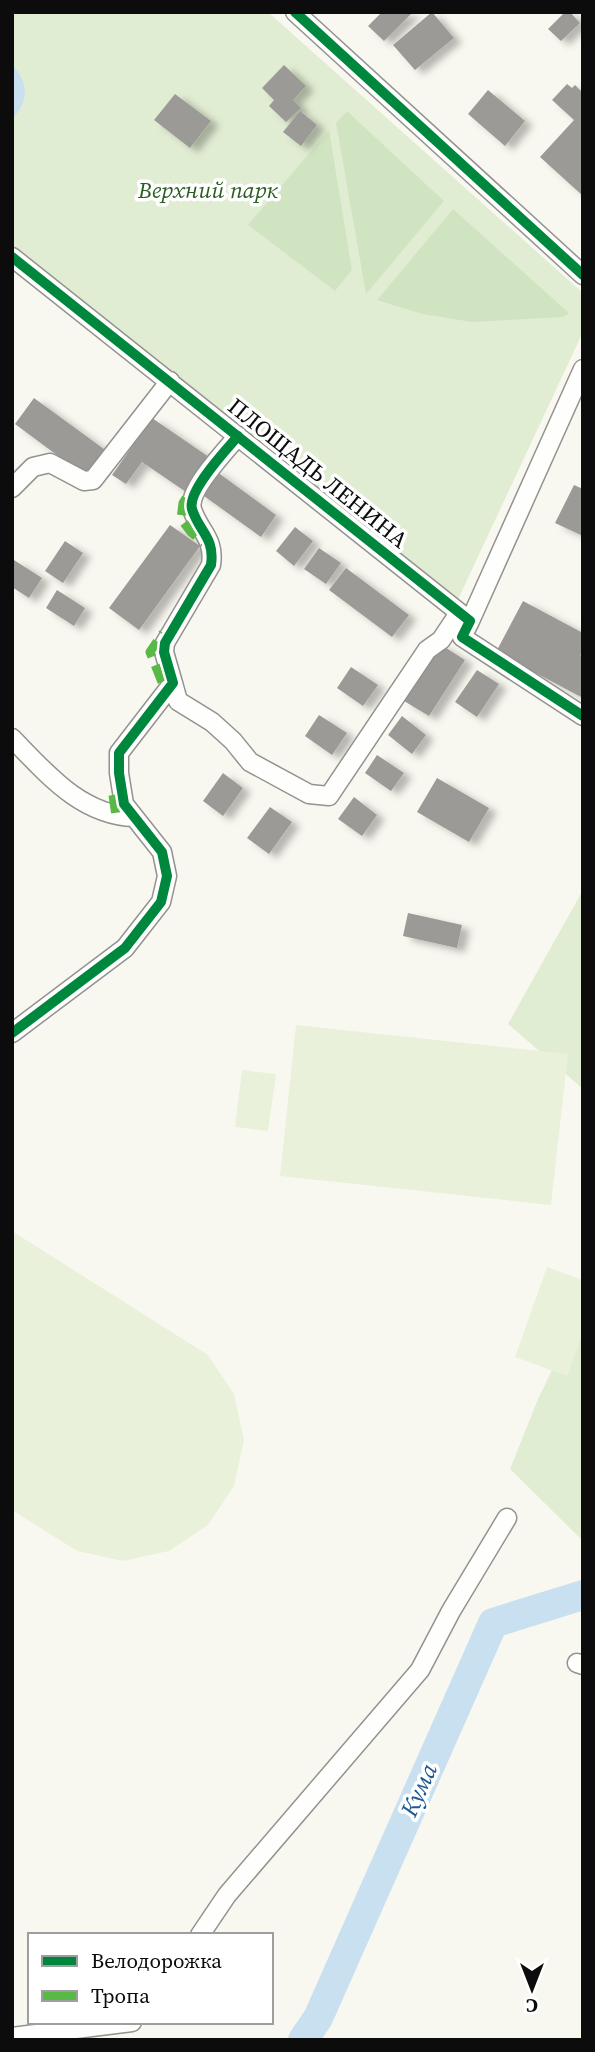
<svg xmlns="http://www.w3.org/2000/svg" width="595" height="2052" font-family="'Source Serif 4',serif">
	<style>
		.green { fill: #e1edd2 }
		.forest { fill: #d1e4c1 }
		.pitch { fill: #eaf1db }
		.water { fill: #c9e0f0 }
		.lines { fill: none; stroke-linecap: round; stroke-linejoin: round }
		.river { stroke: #c9e0f0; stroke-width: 30 }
		.building { fill: #9c9a96; filter: url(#shadow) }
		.minor-casing { stroke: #93928f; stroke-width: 21 }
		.minor { stroke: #fefefd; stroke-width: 18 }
		.quiet { stroke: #58b947; stroke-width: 9; stroke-dasharray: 18 9; stroke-linecap: butt }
		.cycleway-casing { stroke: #fff; stroke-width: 15 }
		.cycleway { stroke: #00873e; stroke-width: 10 }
		.labels { text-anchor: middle; stroke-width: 7; stroke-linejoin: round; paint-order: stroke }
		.park-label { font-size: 23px; font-style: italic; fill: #2b5d22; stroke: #fff }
		.street-label { font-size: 23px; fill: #0c0c0c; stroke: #fff }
		.water-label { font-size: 24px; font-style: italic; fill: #205992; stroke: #fff }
	</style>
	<defs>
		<filter id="shadow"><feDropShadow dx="8" dy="4.5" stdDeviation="3.5" flood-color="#0004"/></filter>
	</defs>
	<rect width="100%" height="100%" fill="#f9f8f0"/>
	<!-- green -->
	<path class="green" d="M12,12H268L583,293V332L455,606L12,253Z
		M583,890V1089L508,1024Z
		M583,1299V1541L510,1469L538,1399L580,1312Z"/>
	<!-- forest -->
	<path class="forest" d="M347,111L444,201L366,294L336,123Z
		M329,130L352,270L335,291L248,225Z
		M453,209L569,313L563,317L472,322L422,314L377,300Z"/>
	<!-- pitch -->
	<path class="pitch" d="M296,1025L568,1054L551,1205L280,1176Z
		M242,1070L276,1074L268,1131L235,1127Z
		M12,1231L208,1355L234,1394L244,1440L234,1486L208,1525L169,1551L123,1561L77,1551L12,1510Z
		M547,1267L583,1280V1333L567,1376L515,1357Z"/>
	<!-- water -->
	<path class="water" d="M12,65C29,82 29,102 12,119Z"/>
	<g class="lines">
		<!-- river -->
		<path class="river" d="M303,2040L318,2018L493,1623L583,1595"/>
	</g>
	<!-- building -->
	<path class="building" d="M382,12H413L384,41L368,26Z
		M432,12L454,38L415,70L393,45Z
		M565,12H570L580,23L561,41L548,29Z
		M284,65L306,86L293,100L301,108L286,122L269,106L274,100L262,88Z
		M567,84L572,88L575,85L583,93V196L540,157L574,120L552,100Z
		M488,90L525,121L505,146L468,114Z
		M175,94L211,121L190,148L154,120Z
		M300,111L317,125L301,146L283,132Z
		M34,398L108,452L88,478L15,424Z
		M152,418L209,457L186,492L142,462L126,484L112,475Z
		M213,469L276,515L261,537L197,491Z
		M574,485L583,489V536L555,523Z
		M170,525L200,546L139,630L109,608Z
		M295,527L313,541L294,566L276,551Z
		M65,541L83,553L63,583L45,571Z
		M319,548L341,563L326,584L304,569Z
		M14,560L42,578L29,598L12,587V564Z
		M346,568L409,615L392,637L329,590Z
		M57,590L85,608L74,626L46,608Z
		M523,601L583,633V651L580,655L583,657V698L496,652Z
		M440,644L465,660L429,716L404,701Z
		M351,667L378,685L363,706L337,688Z
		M477,670L499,684L477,717L455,702Z
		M319,715L347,733L332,755L305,736Z
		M402,716L426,735L412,754L388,735Z
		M377,755L404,773L391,791L365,773Z
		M223,773L243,788L223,816L203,801Z
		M437,778L489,808L469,842L417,812Z
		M354,797L377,815L362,836L338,819Z
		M270,807L292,822L269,854L247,838Z
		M408,913L462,925L457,948L403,936Z"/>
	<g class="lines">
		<!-- minor casing -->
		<g class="minor-casing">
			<path id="minor" d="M295,12L583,275
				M12,257L470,621L462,637L583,716
				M12,488L33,467L50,463L84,481L93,480L170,381
				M470,621L583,369
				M173,683L178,701L212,722L233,741L250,762L309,794L329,796L427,650L441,640L459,613
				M12,738C47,774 81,815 134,817
				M12,1033L125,948L161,902L167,876L162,852L124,804L119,773V753L173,683L164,652L165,643L211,565C215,537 199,532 192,509C187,491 226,450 238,436
				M577,1663L583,1665
				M200,1935L227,1895L420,1670L451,1611L507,1518
				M12,2037L132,2022"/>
		</g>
		<!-- minor -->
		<use href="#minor" class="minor"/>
		<!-- quiet -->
		<path class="quiet" d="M186,498L183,503L181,519L191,532L204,543
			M162,682L150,652L163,633
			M113,795L116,816"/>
		<!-- cycleway casing -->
		<g class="cycleway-casing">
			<path id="cycleway" d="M295,12L583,275
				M12,257L470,621L462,637L583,716
				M12,1033L125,948L161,902L167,876L162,852L124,804L119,773V753L173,683L164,652L165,643L211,565C215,537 199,532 192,509C187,491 226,450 238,436"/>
		</g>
		<!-- cycleway -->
		<use href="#cycleway" class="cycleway"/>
	</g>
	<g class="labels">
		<!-- park labels -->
		<g class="park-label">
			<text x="208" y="198">Верхний парк</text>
		</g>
		<!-- street labels -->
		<g class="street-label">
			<text transform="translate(318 473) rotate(39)" y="8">ПЛОЩАДЬ ЛЕНИНА</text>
		</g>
		<!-- water labels -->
		<g class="water-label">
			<text transform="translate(419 1790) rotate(-66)" y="8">Кума</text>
		</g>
	</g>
	<!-- border -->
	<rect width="595" height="2052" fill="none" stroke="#0c0c0c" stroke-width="28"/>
	<!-- legend -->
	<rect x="28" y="1933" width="245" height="91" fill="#ffffff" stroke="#9e9e9e" stroke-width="2"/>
	<rect x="42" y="1956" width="35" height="10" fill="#00873e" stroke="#9e9e9e" stroke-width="2"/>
	<text x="91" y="1968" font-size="21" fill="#0c0c0c">Велодорожка</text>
	<rect x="42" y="1991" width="35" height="10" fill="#58b947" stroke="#9e9e9e" stroke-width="2"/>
	<text x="91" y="2003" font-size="21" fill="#0c0c0c">Тропа</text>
	<!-- north arrow -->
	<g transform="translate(532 1989) rotate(180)" stroke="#ffffff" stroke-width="5" paint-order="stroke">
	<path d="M0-5L12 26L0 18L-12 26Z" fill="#0c0c0c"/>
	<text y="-10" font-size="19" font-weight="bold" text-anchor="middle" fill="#0c0c0c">С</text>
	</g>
</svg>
